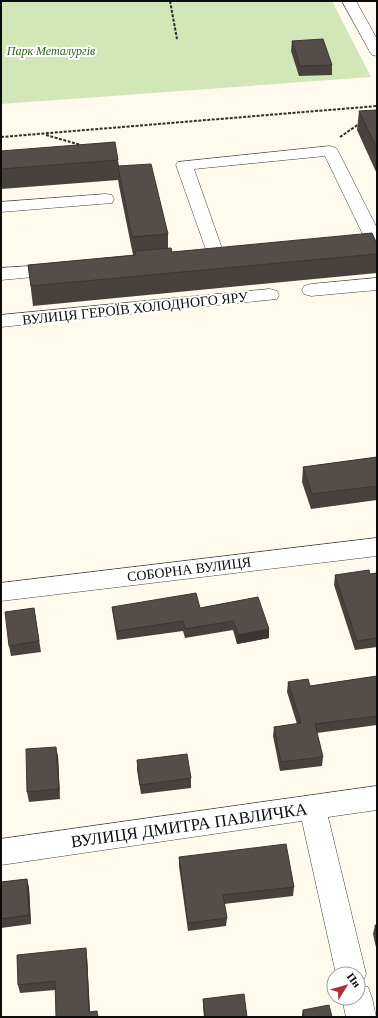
<svg xmlns="http://www.w3.org/2000/svg" width="378" height="1018" font-family="'Times New Roman',serif">
	<style>
		.green { fill: #d3e6b8 }
		.lines { fill: none; stroke-linecap: round; stroke-linejoin: round }
		.minor-casing { stroke: #3f3f3f; stroke-width: 1 }
		.path { stroke: #2e2e2e; stroke-width: 2; stroke-dasharray: 3 1.5; stroke-linecap: butt }
		.minor { fill: #fff; fill-rule: evenodd }
		.wall { fill: #48423f }
		.shaded-wall { fill: #3b3633 }
		.building { fill: #544d49; stroke: #3b3633 }
		.labels { text-anchor: middle; stroke-width: 4; stroke-linejoin: round; paint-order: stroke }
		.far-park-label { font-size: 12px; font-style: italic; fill: #316020; stroke: #fff }
		.street-label { font-size: 14px; fill: #0c0c0c; stroke: #fff }
		.near-street-label { font-size: 17px; fill: #0c0c0c; stroke: #fff }
	</style>
	<rect width="100%" height="100%" fill="#fefaed"/>
	<!-- green -->
	<path class="green" d="M1,1H332L371,77L1,104Z"/>
	<g class="lines">
		<!-- minor casing -->
		<g class="minor-casing">
			<path id="minor" d="M342,1H356L377,39V56L372,55L370,52Z
				M330,146L336,148L338,151L377,228V246L369,245L366,241L325,156L194,169L225,257L222,261L216,262L210,261L176,165L178,162Z
				M106,194L112,195L114,199L112,203L1,212V202Z
				M60,264L66,266L69,270L66,274L1,280V268Z
				M377,278V290L311,296L304,294L302,290L304,286L311,284Z
				M270,289L277,291L279,295L277,299L1,327V315Z
				M377,538V556L1,601V583Z
				M377,786V810L328,817L366,974L361,985L368,987L372,998L376,1017H346L342,998H358V974H336L302,821L1,865V839Z"/>
		</g>
		<!-- path -->
		<path class="path" d="M170,1L177,39
			M46,135L81,145
			M1,137L377,106
			M340,137L359,124"/>
		<!-- minor -->
		<use href="#minor" class="minor"/>
	</g>
	<!-- wall -->
	<path class="wall" d="M292,41L332,65V75L299,76L291,51Z
		M377,110V174L357,130L359,111Z
		M1,151L118,160L119,166L168,234V248L172,252L377,244V273L33,306L28,265L133,255L119,186L118,180L1,189Z
		M377,457V500L311,509L302,482L303,467Z
		M377,573V647L355,650L334,585L335,575L370,574Z
		M258,597L269,638L237,644L233,630L185,638L183,631L117,640L113,616L112,607L200,608Z
		M34,608L41,652L11,656L9,646Z
		M377,676V725L317,733L323,757L322,766L280,771L273,736L274,727L297,724L287,692L288,682L310,686Z
		M58,756L60,799L29,802L27,792Z
		M137,760L191,778V788L141,794L137,770Z
		M179,857L294,887L293,896L224,904L227,918L226,926L188,931L179,866Z
		M27,879L29,888L31,924L1,928V882Z
		M375,925H377V952L373,934Z
		M86,948L87,957L90,1011L98,1017L55,990L20,993L18,985Z
		M203,999L247,1017H204L203,1007Z
		M303,1010L332,1017H302V1014Z"/>
	<!-- shaded-wall -->
	<path class="shaded-wall" d="M269,629V638L237,644L238,635Z
		M56,747L58,756L60,799L59,789Z
		M27,879L29,888L31,924L29,915Z
		M86,948L87,957L90,1017L89,1012Z"/>
	<!-- building -->
	<path class="building" d="M323,39L332,65L300,66L292,41Z
		M377,110V149L359,111Z
		M115,142L118,160L1,169V151Z
		M151,164L168,234L132,237L118,166Z
		M372,233L377,244V254L31,286L28,265L136,255L135,251L171,248L172,252Z
		M377,457V486L312,494L303,467Z
		M369,570L370,574L377,573V638L357,641L335,575Z
		M196,593L200,608L258,597L269,629L238,635L233,621L185,629L183,621L117,631L112,607Z
		M34,608L39,641L9,646L5,612Z
		M377,676V716L315,724L323,757L281,762L274,727L301,723L288,682L308,679L310,686Z
		M56,747L59,789L27,792L26,749Z
		M187,754L191,778L140,785L137,760Z
		M286,844L294,887L223,895L227,918L188,923L179,857Z
		M27,879L29,915L1,919V882Z
		M375,925H377V933Z
		M86,948L89,1012L97,1011L98,1017H56L55,981L18,985L17,955Z
		M244,994L247,1017H205L203,999Z
		M329,1005L332,1017H304L303,1010Z"/>
	<g class="labels">
		<!-- far-park labels -->
		<g class="far-park-label">
			<text x="51" y="55">Парк Металургів</text>
		</g>
		<!-- street labels -->
		<g class="street-label">
			<text transform="translate(135 308) rotate(-6)" y="5">ВУЛИЦЯ ГЕРОЇВ ХОЛОДНОГО ЯРУ</text>
			<text transform="translate(189 569) rotate(-7)" y="5">СОБОРНА ВУЛИЦЯ</text>
		</g>
		<!-- near-street labels -->
		<g class="near-street-label">
			<text transform="translate(189 825) rotate(-8)" y="6">ВУЛИЦЯ ДМИТРА ПАВЛИЧКА</text>
		</g>
	</g>
	<!-- border -->
	<rect width="378" height="1018" fill="none" stroke="#0c0c0c" stroke-width="4"/>
	<!-- north arrow -->
	<g transform="translate(346 986) rotate(53)"><circle r="19" fill="#ffffff" stroke="#9e9e9e"/>
	<path d="M0-3L7 15L0 10L-7 15Z" fill="#b52c3a"/>
	<text y="-6" font-size="11" font-weight="bold" text-anchor="middle" fill="#0c0c0c">Пн</text>
	</g>
</svg>
